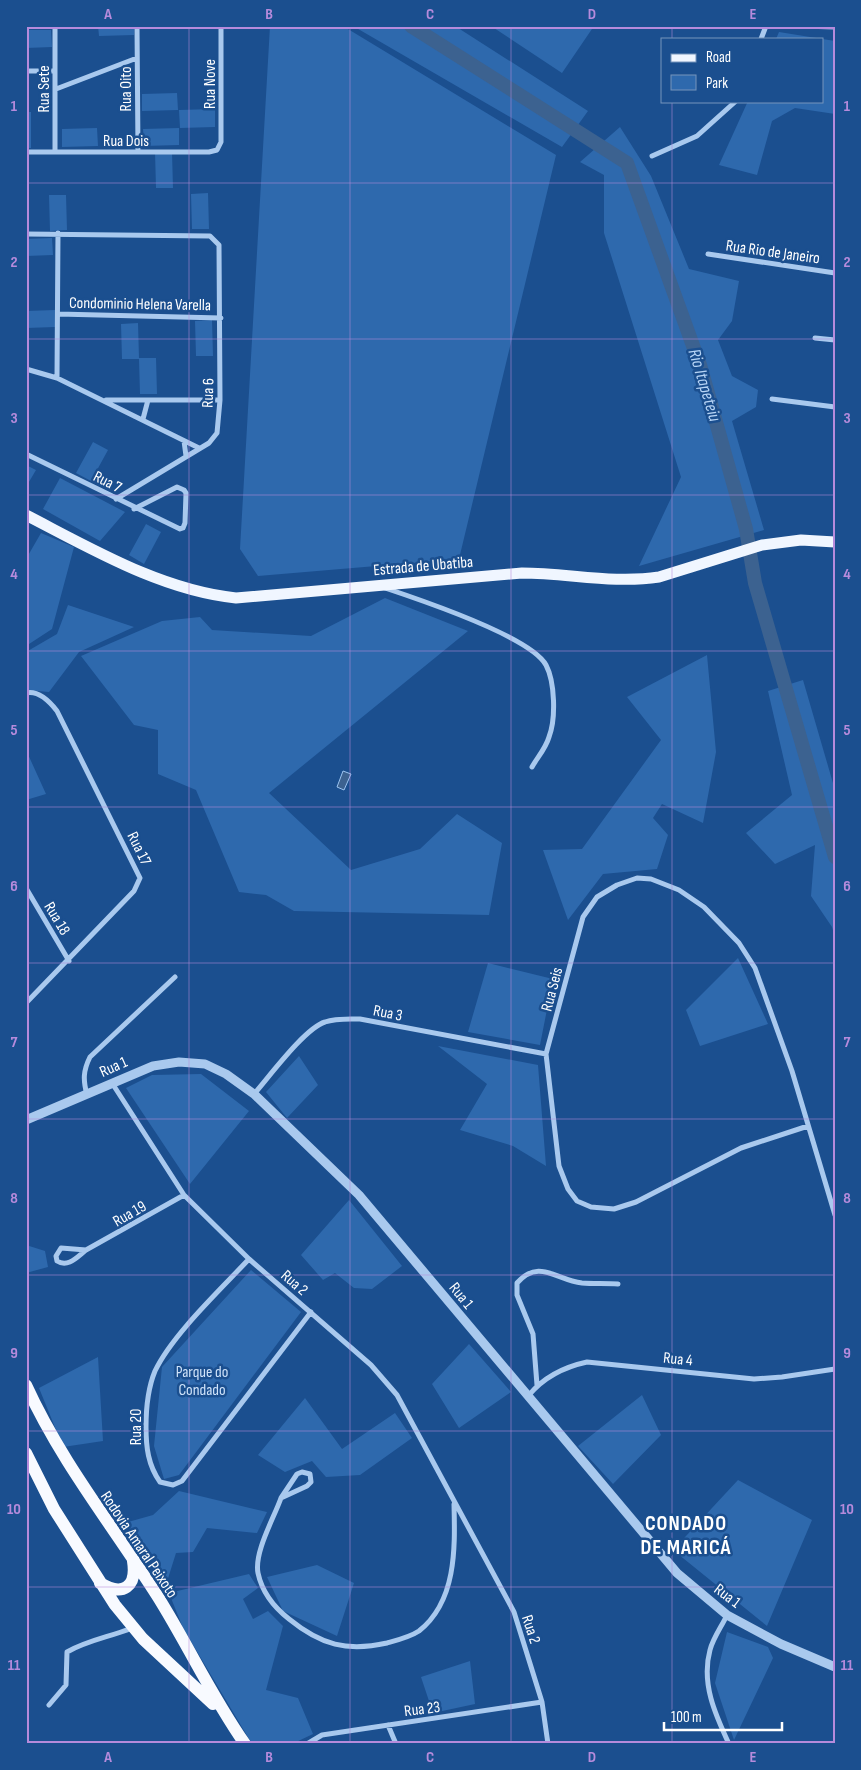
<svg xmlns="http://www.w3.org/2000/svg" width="861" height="1770" font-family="'Sofia Sans Condensed',sans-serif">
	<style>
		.green { fill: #2e69ad }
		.water { fill: #3c6290; stroke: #9cc4f0 }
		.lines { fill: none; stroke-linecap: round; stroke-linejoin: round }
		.river { stroke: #3c6290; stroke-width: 14 }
		.minor { stroke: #a9c9ee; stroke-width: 5 }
		.tertiary { stroke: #a9c9ee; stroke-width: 9 }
		.primary { stroke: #f0f6ff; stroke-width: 11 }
		.trunk { stroke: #f8faff; stroke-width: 12 }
		.grid { fill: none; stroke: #b68bdc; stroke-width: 1; stroke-opacity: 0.55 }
		.labels { text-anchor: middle; stroke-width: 5; stroke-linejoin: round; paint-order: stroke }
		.street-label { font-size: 16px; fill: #fff; stroke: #1b4f8f }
		.park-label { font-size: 16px; fill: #cfe3fa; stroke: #1b4f8f }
		.water-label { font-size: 18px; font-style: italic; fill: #b5d3f5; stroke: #1b4f8f }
		.district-label { font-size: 21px; font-weight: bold; letter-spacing: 1px; fill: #fff; stroke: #1b4f8f }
		.neatline { fill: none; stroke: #b68bdc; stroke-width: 2 }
		.grid-label { font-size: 16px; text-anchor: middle; font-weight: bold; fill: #b68bdc }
	</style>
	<rect width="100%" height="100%" fill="#1b4f8f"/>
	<!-- green -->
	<path class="green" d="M98,26H134V35L99,36Z
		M270,26H343L556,155L459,559L258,576L240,549Z
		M353,26H455L588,111L562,147Z
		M491,26H594L562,73Z
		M26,30H51L52,47L26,48Z
		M779,32L835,41V114L795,108L772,121L757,175L719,165L748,101H822V39H776Z
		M177,93L178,110L142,111V94Z
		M215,109V127L180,128L179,110Z
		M26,112H31V148H26Z
		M620,127L651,176L689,269L739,281L732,321L718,340L732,376L758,390L756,407L732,421L764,530L639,566L681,477L604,233V175L580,162Z
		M97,128L98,146L62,147V129Z
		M179,128V145L144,146L143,129Z
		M155,152H172L173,188H156Z
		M208,193L209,229H192L191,194Z
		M49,195H66L67,230L50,231Z
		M52,238L53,255L26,256V239Z
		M55,310V327L26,328V311Z
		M212,320L213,356H196L195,321Z
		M138,323L139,358H156L157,394H140L139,359H122L121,324Z
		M93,442L108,450L91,481L76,473Z
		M26,465L36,470L26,487Z
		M60,478L125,512L100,541L43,509Z
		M146,524L161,532L144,564L129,555Z
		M41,533L74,547L52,629L26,646V559Z
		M385,598L468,631L269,793L351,870L420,849L457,814L502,843L489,915L294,911L266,895L239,892L196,790L158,774V730L134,725L81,656L162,621L200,617L212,630L311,636Z
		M68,605L134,627L79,652L49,692L26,690V652L57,634Z
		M707,655L716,752L703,823L662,804L653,818L668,835L657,869L603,874L568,920L543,850L582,849L661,740L627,697Z
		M803,680L835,790V937L832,927L811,896L815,845L775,864L746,833L792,795L768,691Z
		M26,750L46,794L26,800Z
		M738,958L768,1024L700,1046L686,1010Z
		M488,963L553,979L540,1045L468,1032Z
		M438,1046L538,1065L546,1166L513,1146L460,1130L487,1084Z
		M299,1056L318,1085L287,1118L266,1092Z
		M201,1074L249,1111L190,1184L126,1088L152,1075Z
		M349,1200L402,1266L372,1289L354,1288L335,1273L323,1280L301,1255Z
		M26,1245L45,1251L48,1267L26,1273Z
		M251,1270L301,1312L179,1475L164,1479L154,1446L162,1367Z
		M469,1344L511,1392L459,1428L432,1384Z
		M98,1357L103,1441L63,1447L39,1388Z
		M642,1395L661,1435L613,1484L578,1446Z
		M305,1398L342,1449L395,1413L412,1438L360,1475L326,1477L312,1461L285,1472L258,1455Z
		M738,1480L812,1520L767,1626L673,1550Z
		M179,1491L267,1512L257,1533L207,1528L193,1552L176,1553L165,1588L121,1524L153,1515Z
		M317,1565L354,1583L337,1636L283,1611L267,1577Z
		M249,1574L258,1588L243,1599L253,1619L268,1611L283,1626L266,1690L298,1698L313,1734L292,1744H252L183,1628L169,1593Z
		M727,1632L768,1647L773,1658L734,1740L715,1683Z
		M470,1661L475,1704L433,1713L421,1677Z"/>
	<!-- water -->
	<path class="water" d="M343,771L351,774L344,790L337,787Z"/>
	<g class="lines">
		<!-- river -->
		<path class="river" d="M411,26L627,163L700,365L746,529L755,583L835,857"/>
		<!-- minor -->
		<path class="minor" d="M55,26V152
			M137,26L138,152
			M802,26L835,27
			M761,39L766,26
			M26,71H55
			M56,89L137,58
			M26,152H209L217,150L221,142V26
			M652,156L697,136L736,101
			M26,234L210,236L219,245L220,400L217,433L209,443L116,499
			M708,254L835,273
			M58,314L221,318
			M815,338L835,340
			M26,369L57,378L199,448
			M57,378L58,233
			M772,399L835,407
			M106,400H220
			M143,419L148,400
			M184,441L186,456
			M26,454L180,529L183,528L185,523L186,493L184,490L177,487L134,509
			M385,588C418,599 531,637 546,665C555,682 556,719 549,737C546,748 537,758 532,767
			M26,693C39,690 50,702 57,711L140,878L134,891L26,1003
			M26,888L69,961
			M112,1083L184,1195L249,1259L371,1365L397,1395L514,1612L542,1702L548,1744
			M254,1094C269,1077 305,1028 325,1022C336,1018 349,1019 360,1019L546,1054
			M87,1095C83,1080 83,1071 90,1057L175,977
			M808,1126L741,1148L636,1202L614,1209L591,1207L577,1201L568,1189L559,1166L546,1054L583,917L597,897L617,885L637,878L651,879L679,890L704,907L739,943L755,968L792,1071L835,1215
			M61,1248L86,1250C77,1257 68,1268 57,1261L56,1256Z
			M86,1250L184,1195
			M249,1259C221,1289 172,1335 155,1371C148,1388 146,1409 146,1427C146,1447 148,1465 160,1482L173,1485L182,1481L311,1312
			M537,1385L533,1334L517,1295V1283C539,1258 556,1280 582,1283C594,1284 606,1283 618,1284
			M529,1395C544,1377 564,1367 587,1362L754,1379L782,1377L835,1369
			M302,1472L310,1474L311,1482L307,1486L281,1498L297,1474Z
			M281,1498C274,1518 254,1552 258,1573C262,1592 275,1608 289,1619C321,1645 347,1652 387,1643C398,1640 410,1637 419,1631C457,1601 455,1547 454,1504
			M727,1615C722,1626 713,1638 710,1650C701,1683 715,1714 729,1744
			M49,1705L66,1685L67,1652C88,1640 110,1637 132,1628
			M388,1725L396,1744
			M307,1744L322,1735L542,1702"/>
		<!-- tertiary -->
		<path class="tertiary" d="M26,1120L153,1066L179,1062L205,1064L226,1074L254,1094L359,1195L677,1573L727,1615L781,1644L835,1667"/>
		<!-- primary -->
		<path class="primary" d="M26,515C92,549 161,590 236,598L522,573C568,573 613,584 659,577L762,545L801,540L835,542"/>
		<!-- trunk -->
		<path class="trunk" d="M26,1385C61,1462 113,1526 158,1597C188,1645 212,1697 245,1744
			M26,1453L54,1509L115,1605L143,1639L213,1704
			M100,1583C123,1597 137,1587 133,1561"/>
	</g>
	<!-- grid -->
	<path class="grid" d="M189,26V1744M350,26V1744M511,26V1744M672,26V39M672,101V1744M26,183H835M26,339H835M26,495H835M26,651H835M26,807H835M26,963H835M26,1119H835M26,1275H835M26,1431H835M26,1587H835"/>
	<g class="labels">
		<!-- street labels -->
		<g class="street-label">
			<text transform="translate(209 84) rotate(-90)" y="6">Rua Nove</text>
			<text transform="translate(43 89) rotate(-90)" y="6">Rua Sete</text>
			<text transform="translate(125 89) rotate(-90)" y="6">Rua Oito</text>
			<text x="126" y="146">Rua Dois</text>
			<text transform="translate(773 251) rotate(8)" y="6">Rua Rio de Janeiro</text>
			<text transform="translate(140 303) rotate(1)" y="6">Condominio Helena Varella</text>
			<text transform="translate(207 393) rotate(-88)" y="6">Rua 6</text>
			<text transform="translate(108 481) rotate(27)" y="6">Rua 7</text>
			<text transform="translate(423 565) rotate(-5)" y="6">Estrada de Ubatiba</text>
			<text transform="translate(140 848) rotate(64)" y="6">Rua 17</text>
			<text transform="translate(58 918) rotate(59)" y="6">Rua 18</text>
			<text transform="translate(551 989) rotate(-75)" y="6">Rua Seis</text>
			<text transform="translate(388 1012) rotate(11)" y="6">Rua 3</text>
			<text transform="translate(113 1066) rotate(-24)" y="6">Rua 1</text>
			<text transform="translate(129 1213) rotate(-30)" y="6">Rua 19</text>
			<text transform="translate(295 1282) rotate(41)" y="6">Rua 2</text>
			<text transform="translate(462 1295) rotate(51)" y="6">Rua 1</text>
			<text transform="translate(678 1358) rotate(6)" y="6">Rua 4</text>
			<text transform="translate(135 1427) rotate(-90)" y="6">Rua 20</text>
			<text transform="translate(140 1544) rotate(56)" y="6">Rodovia Amaral Peixoto</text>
			<text transform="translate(728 1595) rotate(37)" y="6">Rua 1</text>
			<text transform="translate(532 1629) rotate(72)" y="6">Rua 2</text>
			<text transform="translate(422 1708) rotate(-7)" y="6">Rua 23</text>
		</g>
		<!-- park labels -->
		<g class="park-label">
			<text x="202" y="1377">Parque do<tspan x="202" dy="18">Condado</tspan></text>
		</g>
		<!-- water labels -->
		<g class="water-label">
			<text transform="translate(705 385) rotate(73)" y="6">Rio Itapeteiu</text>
		</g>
		<!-- district labels -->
		<g class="district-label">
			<text x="686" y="1530">CONDADO<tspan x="686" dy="24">DE MARICÁ</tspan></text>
		</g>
	</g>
	<!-- border -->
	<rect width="861" height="1770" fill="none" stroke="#1b4f8f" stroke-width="55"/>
	<!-- legend -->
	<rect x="661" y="38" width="162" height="65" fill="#1b4f8f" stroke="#7695bc"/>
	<rect x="671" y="54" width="25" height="8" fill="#f0f6ff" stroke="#7695bc"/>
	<text x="706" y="62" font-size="15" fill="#ffffff">Road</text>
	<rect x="671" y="75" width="25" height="15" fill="#2e69ad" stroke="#7695bc"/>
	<text x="706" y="88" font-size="15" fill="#ffffff">Park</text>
	<!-- scale -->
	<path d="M664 1722v8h118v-8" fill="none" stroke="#ffffff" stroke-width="2.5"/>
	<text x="671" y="1722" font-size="15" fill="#ffffff" stroke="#1b4f8f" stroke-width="4" paint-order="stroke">100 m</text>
	<rect x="28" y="28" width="806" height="1714" class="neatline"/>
	<g class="grid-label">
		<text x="108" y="19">A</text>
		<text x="269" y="19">B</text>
		<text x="430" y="19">C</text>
		<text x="592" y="19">D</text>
		<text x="753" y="19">E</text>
		<text x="14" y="111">1</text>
		<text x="847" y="111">1</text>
		<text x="14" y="267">2</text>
		<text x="847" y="267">2</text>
		<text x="14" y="423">3</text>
		<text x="847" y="423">3</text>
		<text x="14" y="579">4</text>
		<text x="847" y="579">4</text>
		<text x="14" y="735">5</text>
		<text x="847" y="735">5</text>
		<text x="14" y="891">6</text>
		<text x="847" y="891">6</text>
		<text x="14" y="1047">7</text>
		<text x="847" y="1047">7</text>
		<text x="14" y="1203">8</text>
		<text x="847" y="1203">8</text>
		<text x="14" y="1358">9</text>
		<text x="847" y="1358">9</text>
		<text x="14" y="1514">10</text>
		<text x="847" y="1514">10</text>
		<text x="14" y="1670">11</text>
		<text x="847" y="1670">11</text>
		<text x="108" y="1762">A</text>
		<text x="269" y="1762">B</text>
		<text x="430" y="1762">C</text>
		<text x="592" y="1762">D</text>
		<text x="753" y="1762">E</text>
	</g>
</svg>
